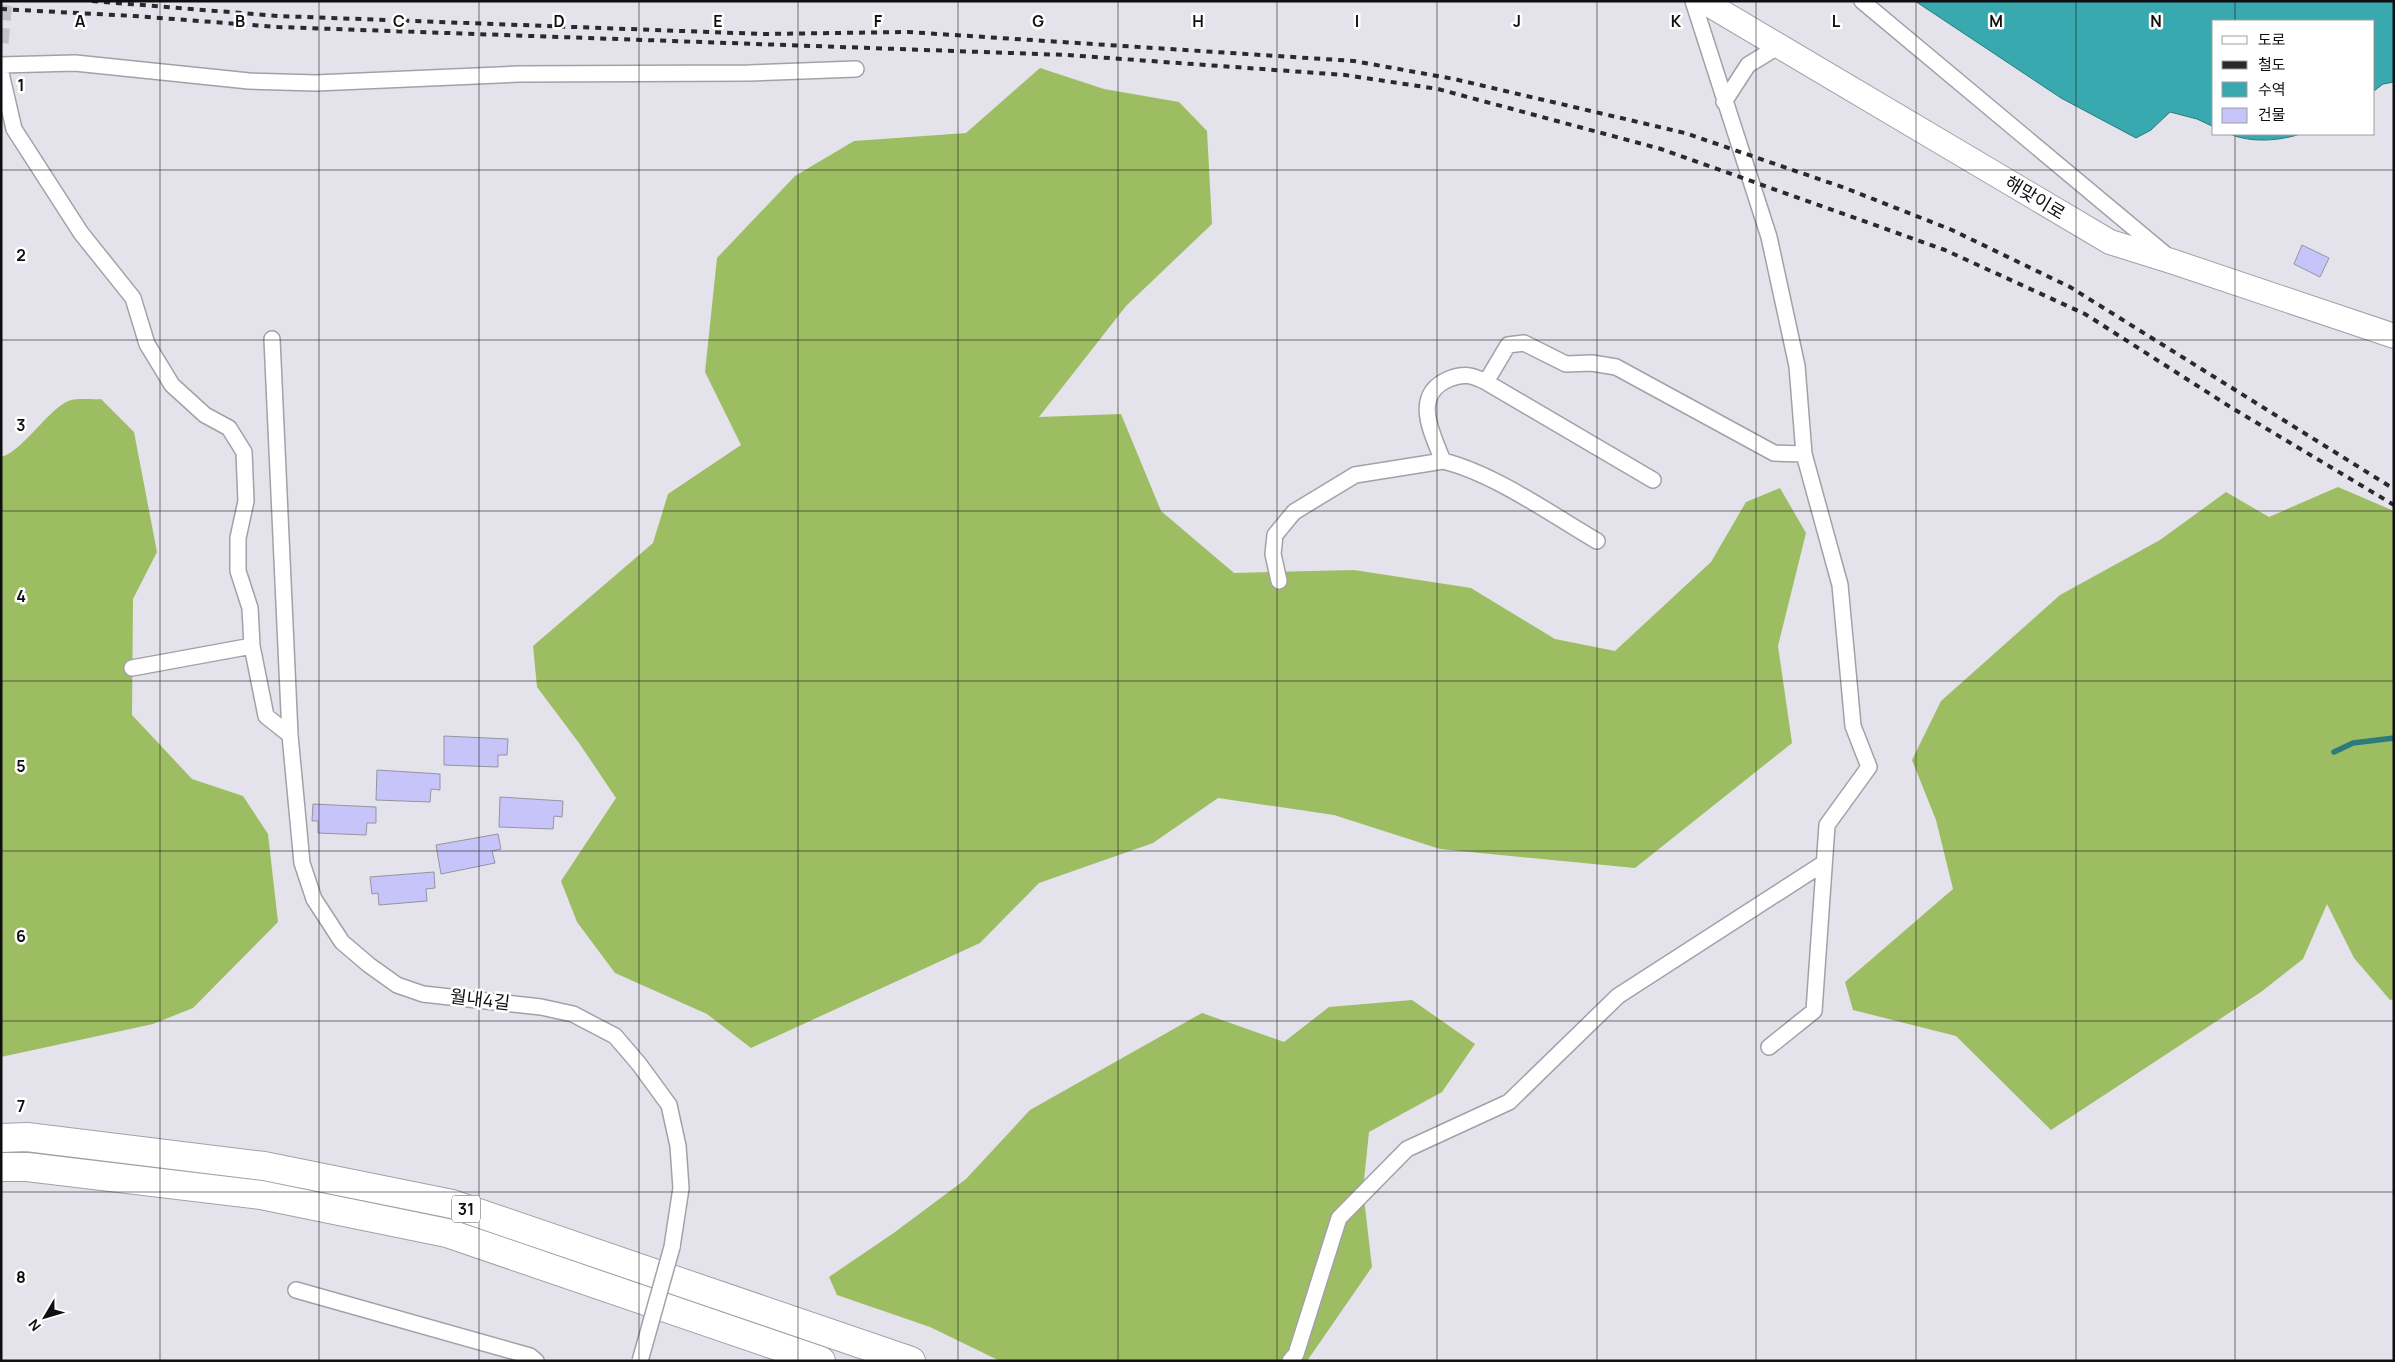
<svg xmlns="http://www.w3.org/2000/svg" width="2395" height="1362" font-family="Manrope,'Noto Sans KR',sans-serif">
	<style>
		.forest { fill: #9dbd63 }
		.water { fill: #38a9ae; stroke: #2c7b7f }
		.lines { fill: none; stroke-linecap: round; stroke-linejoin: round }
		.stream { stroke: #2c7b7f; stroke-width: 5.5 }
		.building { fill: #c7c4fa; stroke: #95959d }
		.street-tunnel { stroke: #c4c2ca; stroke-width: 15; stroke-dasharray: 15 8; stroke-linecap: butt }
		.street-casing { stroke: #a2a1a9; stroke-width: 18 }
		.primary-casing { stroke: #a2a1a9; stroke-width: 26 }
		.highway-casing { stroke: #a2a1a9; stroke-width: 30 }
		.street { stroke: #fff; stroke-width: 15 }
		.primary { stroke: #fff; stroke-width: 24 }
		.highway { stroke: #fff; stroke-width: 28 }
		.rail { stroke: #2a2a2d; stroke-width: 4; stroke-dasharray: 6 6; stroke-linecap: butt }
		.street-bridge-casing { stroke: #a2a1a9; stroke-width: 18; stroke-linecap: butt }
		.street-bridge { stroke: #fff; stroke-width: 15 }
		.grid { fill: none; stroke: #0f0f12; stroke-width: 1; stroke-opacity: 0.55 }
		.labels { text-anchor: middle; stroke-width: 5; stroke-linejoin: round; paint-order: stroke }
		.shield { fill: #fff; stroke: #575759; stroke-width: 1 }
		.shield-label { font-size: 16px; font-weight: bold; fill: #0f0f12 }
		.street-label { font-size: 18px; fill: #0f0f12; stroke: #fff }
		.grid-label { font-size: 16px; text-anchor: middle; font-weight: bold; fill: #0f0f12; stroke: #fff; stroke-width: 5; stroke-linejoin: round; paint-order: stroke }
	</style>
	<rect width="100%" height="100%" fill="#e4e2eb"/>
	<!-- forest -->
	<path class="forest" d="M1040,68L1104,89L1179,102L1207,131L1212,224L1126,306L1039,417L1121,414L1161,511L1234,573L1354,570L1471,588L1555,639L1615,651L1711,562L1746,502L1780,488L1806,533L1778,646L1792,743L1635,868L1440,849L1334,815L1218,798L1153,843L1039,883L980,943L751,1048L707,1014L615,973L577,922L561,881L616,798L579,743L537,687L533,646L653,543L668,494L741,445L705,372L717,258L795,176L854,141L966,133Z
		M101,399L134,432L157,552L133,599L132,715L192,779L243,796L268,834L278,922L193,1008L153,1024L1,1057V457C20,453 46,413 66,402C75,397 92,400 101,399Z
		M2338,487L2394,511V999L2390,1000L2354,958L2327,904L2303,959L2261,992L2051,1130L1956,1036L1853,1010L1845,982L1953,889L1936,820L1912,760L1941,701L2060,595L2160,540L2226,492L2269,517Z
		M1412,1000L1475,1044L1442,1092L1369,1132L1363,1190L1372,1267L1307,1361H1000L930,1327L837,1295L829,1277L895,1232L966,1179L1030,1110L1202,1013L1284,1042L1329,1007Z"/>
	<!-- water -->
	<path class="water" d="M1915,1H2394V82L2383,84L2374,91V21H2214V127L2197,119L2170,112L2151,130L2136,138L2061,98Z
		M2230,134H2300C2280,141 2250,143 2230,134Z"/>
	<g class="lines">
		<!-- stream -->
		<path class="stream" d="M2334,752L2353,743L2394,738"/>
	</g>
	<!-- building -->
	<path class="building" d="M2302,245L2329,258L2320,277L2294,264Z
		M444,736L508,739L507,755H498V767L444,765Z
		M377,770L440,774V790L431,789L430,802L376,800Z
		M500,797L563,801L562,817L554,816L553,829L499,827Z
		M313,804L376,807V823H367L366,835L318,833V821H312Z
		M498,834L501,849L492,851L495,863L441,874L436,845Z
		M434,872L435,888L426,889L427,901L379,905L378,893L372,894L370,877Z"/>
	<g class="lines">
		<!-- street-tunnel -->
		<path class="street-tunnel" d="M1,43L5,1"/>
		<!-- street casing -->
		<g class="street-casing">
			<path id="street" d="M1693,1L1769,237L1797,366L1804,454L1840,585L1853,726L1869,767L1827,825L1814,1011L1769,1047
				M1862,1L2165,254
				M1,65L75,63L249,81L316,83L519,74L749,73L856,69
				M1,73L14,129L81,233L133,298L147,344L172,385L205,415L229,428L244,452L246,501L238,538V571L250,608L252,646L266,716L290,735
				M1724,102L1748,65L1779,46
				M272,339L290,735L302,863L314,899L342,942L369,965L397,985L423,994L541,1007L573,1014L615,1036L639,1064L669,1105L678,1146L681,1188L672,1247
				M1486,382C1472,375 1464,373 1449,379C1411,395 1432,433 1443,461C1493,473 1551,514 1597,541
				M1653,480L1486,382L1508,345L1524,343L1566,364L1592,363L1616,367L1774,453L1804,454
				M1279,581L1273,554L1275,535L1294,512L1355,475L1443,461
				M132,668L252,646
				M296,1290L530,1356L536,1361
				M1290,1361L1296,1354L1339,1218L1407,1149L1509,1102L1618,996L1824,863"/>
		</g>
		<!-- primary casing -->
		<g class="primary-casing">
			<path id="primary" d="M1703,1L2110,242L2174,262L2394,336"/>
		</g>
		<!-- highway casing -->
		<g class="highway-casing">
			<path id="highway" d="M1,1138L27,1137L264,1166L452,1204L911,1361
				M1,1167H27L261,1195L447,1233L821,1361"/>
		</g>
		<!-- street -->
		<use href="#street" class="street"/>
		<!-- primary -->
		<use href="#primary" class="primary"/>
		<!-- highway -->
		<use href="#highway" class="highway"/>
		<!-- rail -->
		<path class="rail" d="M92,1L278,16L763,34L908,32L1354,61L1454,79L1685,133L1845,188L1952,230L2070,287L2394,489
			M1,9L134,16L278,27L1067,55L1345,75L1438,89L1661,149L1945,250L2085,314L2232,408L2394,505"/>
		<!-- street-bridge casing -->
		<g class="street-bridge-casing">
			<path id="street-bridge" d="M640,1361L672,1247"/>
		</g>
		<!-- street-bridge -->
		<use href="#street-bridge" class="street-bridge"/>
	</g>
	<!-- grid -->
	<path class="grid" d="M160,1V1361M319,1V1361M479,1V1361M639,1V1361M798,1V1361M958,1V1361M1118,1V1361M1277,1V1361M1437,1V1361M1597,1V1361M1756,1V1361M1916,1V1361M2076,1V1361M2235,1V21M2235,134V1361M1,170H2394M1,340H2394M1,511H2394M1,681H2394M1,851H2394M1,1021H2394M1,1192H2394"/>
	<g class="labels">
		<!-- shield labels -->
		<rect class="shield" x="452" y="1195.5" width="28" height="27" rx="4"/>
		<g class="shield-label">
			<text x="466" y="1215">31</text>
		</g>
		<!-- street labels -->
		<g class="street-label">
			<text transform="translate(2035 198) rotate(31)" y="6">해맞이로</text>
			<text transform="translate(480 1000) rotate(7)" y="6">월내4길</text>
		</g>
	</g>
	<g class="grid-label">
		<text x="80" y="27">A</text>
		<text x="240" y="27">B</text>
		<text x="399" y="27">C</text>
		<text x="559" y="27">D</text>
		<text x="718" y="27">E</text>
		<text x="878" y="27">F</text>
		<text x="1038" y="27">G</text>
		<text x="1198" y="27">H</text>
		<text x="1357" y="27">I</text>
		<text x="1517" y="27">J</text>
		<text x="1676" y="27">K</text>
		<text x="1836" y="27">L</text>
		<text x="1996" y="27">M</text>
		<text x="2156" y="27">N</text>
		<text x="21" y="91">1</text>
		<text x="21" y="261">2</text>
		<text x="21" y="431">3</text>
		<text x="21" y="602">4</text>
		<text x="21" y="772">5</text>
		<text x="21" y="942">6</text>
		<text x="21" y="1112">7</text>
		<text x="21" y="1283">8</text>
	</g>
	<!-- border -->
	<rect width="2395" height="1362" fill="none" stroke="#0f0f12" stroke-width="5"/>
	<!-- legend -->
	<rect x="2212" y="20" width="162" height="115" fill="#ffffff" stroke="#9f9fa0"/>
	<rect x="2222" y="36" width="25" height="8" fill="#ffffff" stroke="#9f9fa0"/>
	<text x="2258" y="45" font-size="15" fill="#0f0f12">도로</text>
	<rect x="2222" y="61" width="25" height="8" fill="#2a2a2d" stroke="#9f9fa0"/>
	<text x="2258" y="70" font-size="15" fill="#0f0f12">철도</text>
	<rect x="2222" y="82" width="25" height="15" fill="#38a9ae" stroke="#9f9fa0"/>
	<text x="2258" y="95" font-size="15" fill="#0f0f12">수역</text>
	<rect x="2222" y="108" width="25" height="15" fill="#c7c4fa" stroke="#9f9fa0"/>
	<text x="2258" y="120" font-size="15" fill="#0f0f12">건물</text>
	<!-- north arrow -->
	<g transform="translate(45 1317) rotate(232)" stroke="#ffffff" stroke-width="4" paint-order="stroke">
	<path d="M0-4L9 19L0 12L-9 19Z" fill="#0f0f12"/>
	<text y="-8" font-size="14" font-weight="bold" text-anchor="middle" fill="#0f0f12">N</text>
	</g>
</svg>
